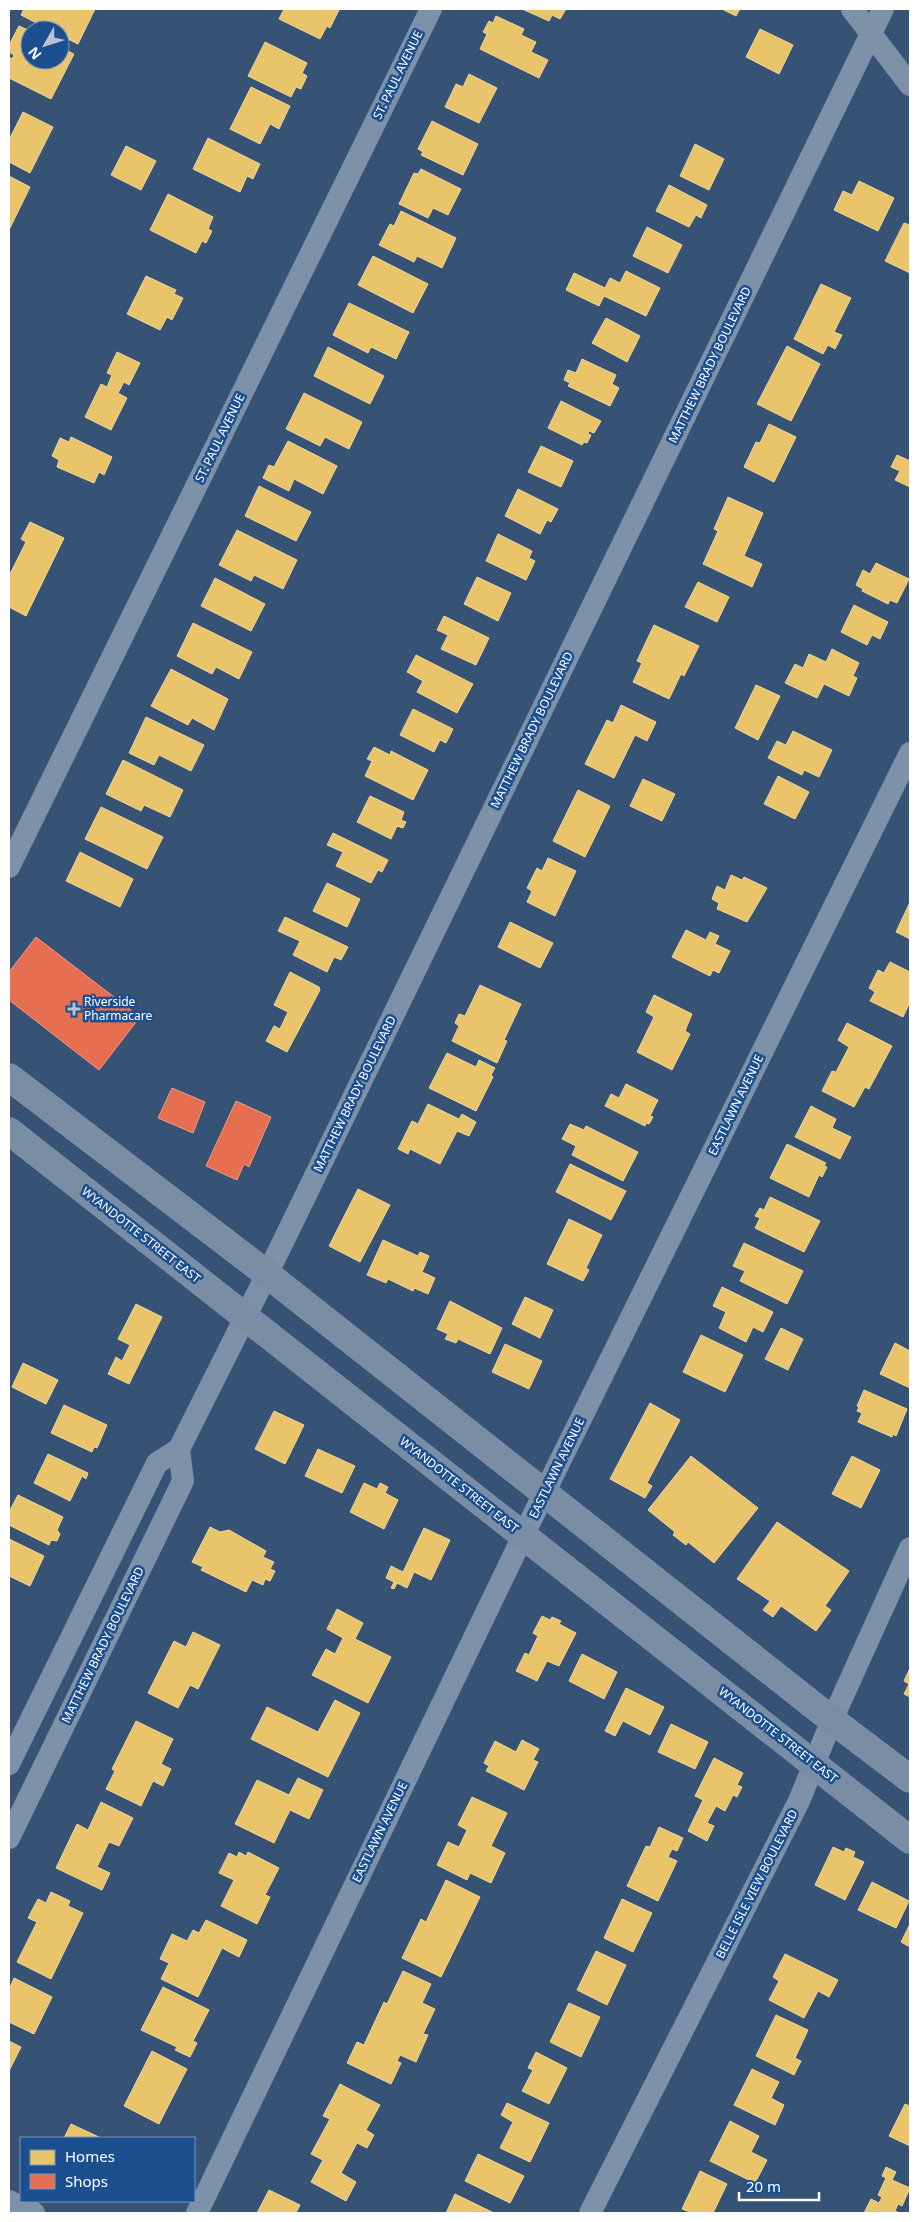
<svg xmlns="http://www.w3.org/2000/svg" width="919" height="2222" font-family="'Noto Sans',sans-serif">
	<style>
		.homes { fill: #e9c46a; stroke: #f0d697 }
		.shops { fill: #e76f51; stroke: #ee9a85 }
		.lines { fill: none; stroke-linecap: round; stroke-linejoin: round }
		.minor { stroke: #7d92a8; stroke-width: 22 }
		.secondary { stroke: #798da4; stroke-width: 28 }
		.poi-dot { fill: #b9c2ce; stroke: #1b4f8f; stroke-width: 2 }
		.labels { text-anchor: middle; stroke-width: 5; stroke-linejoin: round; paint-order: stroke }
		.street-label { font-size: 12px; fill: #fff; stroke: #1b4f8f }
		.poi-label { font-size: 12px; fill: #fff; stroke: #1b4f8f; text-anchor: start }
	</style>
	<rect width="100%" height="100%" fill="#365274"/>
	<!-- homes -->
	<path class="homes" d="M24,9H95L78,44L60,35V30H50L21,15Z
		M284,9H338L339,10L330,28L327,26L320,39L279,19Z
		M522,9H566L560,19L552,15L549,21Z
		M722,9H740L736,16Z
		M496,16L524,29L521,35L536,42L531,52L548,60L539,78L480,49L487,34L483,32L489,21L493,23Z
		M19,26L30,31V60H60V47L74,54L51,99L9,78V57L12,59L14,55L9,52V45Z
		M760,29L793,45L779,74L746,57Z
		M265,42L307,63L302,73L307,76L301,89L296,87L291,97L248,76Z
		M469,74L497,88L479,123L445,107L456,84L463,87Z
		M251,87L290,106L279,129L270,124L260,144L230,129Z
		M23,112L53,127L30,173L9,162V140Z
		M432,121L478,144L463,175L421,155L423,152L418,149Z
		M208,138L260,164L253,179L247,176L240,192L193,169Z
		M695,144L724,159L709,190L680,176Z
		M126,146L156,161L141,190L111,175Z
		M421,169L461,189L448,215L433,208L428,218L399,204L414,173L418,174Z
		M9,176L30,187L10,228L9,227Z
		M859,181L894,198L878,231L834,210L843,191L852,195Z
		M669,185L707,205L701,218L696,215L689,227L656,211Z
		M168,194L213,217L208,229L212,231L206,243L202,241L196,253L150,230Z
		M401,211L456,238L442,268L417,256L414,262L379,245L390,224L394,226Z
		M904,223L910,225V273L885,261Z
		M647,227L682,245L668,273L633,256Z
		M373,256L428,284L413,313L358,285Z
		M626,271L660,288L646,316L604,296L599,306L566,290L574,273L605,288L610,278L620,283Z
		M146,276L176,290L174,294L183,298L172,320L167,317L160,330L127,314Z
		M821,284L851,298L834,332L842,335L835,349L828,345L823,354L794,339Z
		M349,303L409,332L396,359L371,347L368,353L333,335Z
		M606,318L640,336L627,362L592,343Z
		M787,346L820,364L791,421L757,404Z
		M328,347L384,376L370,404L314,376Z
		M117,352L140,363L129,385L124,382L118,393L127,398L111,430L85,417L101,384L107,387L112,375L107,373Z
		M582,359L616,375L612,384L619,388L610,406L568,386L570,383L564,380L568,370L576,373Z
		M304,393L362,422L349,449L325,437L320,446L286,429Z
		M561,401L601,421L594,433L589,431L588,434L591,435L587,443L584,442L582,445L548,428Z
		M769,424L796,437L774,482L744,467L756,442L760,443Z
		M71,437L112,457L104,475L99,472L94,483L57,467L59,460L52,456L60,438L69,442Z
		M288,441L337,466L323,494L294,479L289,491L263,478L269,465L274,467Z
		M541,446L573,461L561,487L528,472Z
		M897,455L910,461V487L895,480L900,471L891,467Z
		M259,486L311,512L296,541L245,516Z
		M518,489L558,509L551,522L547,520L540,534L505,516Z
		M728,497L763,513L744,556L762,564L752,587L703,564L718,531L714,529Z
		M30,522L64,538L26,616L9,607V576L26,542L21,539Z
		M237,530L297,560L283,589L254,575L251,581L219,565Z
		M498,534L532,551L529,558L535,561L526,580L486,561Z
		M876,563L909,579L897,603L890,600L888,604L862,591L863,589L856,585L863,570L870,574Z
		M477,577L511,593L498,621L464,604Z
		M215,578L265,604L251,631L201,606Z
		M698,582L729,597L717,622L685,607Z
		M854,605L888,622L880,639L872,635L867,645L841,632Z
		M444,616L489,638L476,665L441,649L448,635L437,630Z
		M193,623L252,652L239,679L216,667L212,674L177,656Z
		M654,625L699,646L684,676L681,674L669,699L633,682L642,663L637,661Z
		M832,649L859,663L853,676L857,678L849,696L824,684L817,698L785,683L795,664L803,668L809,654L826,662Z
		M416,655L473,684L457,713L417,692L423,681L407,672Z
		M171,669L228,699L214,730L192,718L188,725L151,706Z
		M756,685L780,696L758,740L735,728Z
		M621,705L656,722L647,741L635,735L614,778L585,764L607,720L613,723Z
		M413,709L453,729L446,743L440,740L434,752L400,735Z
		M146,717L204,745L191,771L159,755L154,765L129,753Z
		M793,731L832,750L819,777L804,770L802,775L768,758L777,741L786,745Z
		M374,747L390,755L391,751L428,770L413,800L365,776L372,761L367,759Z
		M123,760L183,790L170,817L144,805L141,811L106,794Z
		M778,776L809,792L795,819L764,804Z
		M643,779L675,794L662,821L630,806Z
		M578,790L610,806L585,857L553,841Z
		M370,796L404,812L401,820L406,822L403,828L397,826L391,839L357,822Z
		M101,807L163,837L147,869L85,839Z
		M333,833L388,860L382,872L378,870L371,883L336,866L343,852L327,845Z
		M80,852L133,879L120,907L66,881Z
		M548,858L576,871L555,916L527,902L532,891L527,888L537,868L542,871Z
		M731,875L742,880L744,877L767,888L747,922L717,909L719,903L712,899L717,886L725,890Z
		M327,883L360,899L347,927L313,911Z
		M910,902V939L896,932Z
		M285,917L348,947L341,960L334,957L327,972L293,955L300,941L278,931Z
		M510,922L553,943L540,968L498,947Z
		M686,930L706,940L710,932L719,936L715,944L730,951L719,973L713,970L710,976L672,957Z
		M890,962L910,972V1002L903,1017L870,1001L875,992L869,988L878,970L884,973Z
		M290,972L319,987L320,990L287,1052L266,1041L274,1026L280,1029L288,1012L274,1005Z
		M480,985L521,1004L504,1040L507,1041L497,1063L452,1041L459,1026L455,1023L459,1014L465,1016Z
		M654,995L692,1014L685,1031L690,1034L672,1070L637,1052L654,1017L646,1012Z
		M847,1023L892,1046L869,1089L865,1087L854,1107L822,1091L832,1071L836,1072L849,1047L838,1040Z
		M447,1053L476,1067L479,1060L495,1068L491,1075L493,1077L476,1111L429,1088Z
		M626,1084L658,1100L650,1116L653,1117L649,1124L646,1123L645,1126L605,1106L611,1094L619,1098Z
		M428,1104L459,1119L462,1114L476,1122L469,1136L457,1131L440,1164L410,1149L408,1154L398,1149L412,1121L418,1124Z
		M811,1106L836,1119L832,1128L851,1137L840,1159L795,1137Z
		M570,1124L584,1130L586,1126L638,1152L623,1181L572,1155L576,1146L562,1139Z
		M787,1144L826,1163L824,1166L827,1167L822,1177L819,1175L809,1197L770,1178Z
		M570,1164L626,1191L611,1220L556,1192Z
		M358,1189L390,1205L360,1262L329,1246Z
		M770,1197L820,1221L804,1252L755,1228L760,1218L755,1216L760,1208L764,1210Z
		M569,1219L602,1235L586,1268L589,1270L583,1281L547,1264Z
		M383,1240L418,1256L420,1252L429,1256L422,1272L435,1278L428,1294L414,1288L413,1291L388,1279L386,1283L367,1275Z
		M744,1243L803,1271L787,1304L740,1281L745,1271L733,1266Z
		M722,1287L773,1312L763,1332L753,1327L746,1342L719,1328L726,1312L713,1306Z
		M525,1297L553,1310L540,1338L512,1324Z
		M450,1301L502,1328L490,1354L458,1339L456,1343L445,1339L448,1334L437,1329Z
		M136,1304L162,1317L129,1384L108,1374L116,1357L122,1361L130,1345L118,1339Z
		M781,1328L803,1339L788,1370L765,1359Z
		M701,1335L743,1355L725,1392L683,1372Z
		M895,1343L910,1351V1388L880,1374Z
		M505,1344L542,1361L529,1389L492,1372Z
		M23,1363L58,1380L46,1404L12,1387Z
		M864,1390L907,1409L896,1436L893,1434L892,1437L858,1422L862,1413L857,1411L859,1407L857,1406Z
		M650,1403L680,1420L647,1483L652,1486L645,1498L610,1479Z
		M64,1405L107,1425L97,1448L94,1447L92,1452L51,1433Z
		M274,1411L304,1425L285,1464L255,1449Z
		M318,1449L355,1466L342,1493L305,1476Z
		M48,1454L88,1473L86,1479L82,1476L70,1501L34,1483Z
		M691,1456L758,1508L714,1563L688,1542L686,1545L673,1535L675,1532L648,1510Z
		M852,1456L880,1470L861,1508L832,1494Z
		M364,1483L377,1489L380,1483L388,1487L385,1493L398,1500L384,1529L350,1512Z
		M18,1495L63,1517L57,1530L60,1534L57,1541L51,1540L49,1545L9,1525V1509L10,1510Z
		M777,1522L849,1571L825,1606L831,1610L816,1631L781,1606L773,1617L763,1610L770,1601L737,1579Z
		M210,1527L220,1532L229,1530L266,1551L263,1557L274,1562L270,1569L275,1571L270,1581L265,1579L263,1585L252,1580L246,1592L201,1570L203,1567L192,1562Z
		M424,1528L450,1540L431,1580L414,1572L407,1588L397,1583L394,1589L391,1588L394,1582L386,1578L391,1566L403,1572Z
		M9,1539L44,1556L30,1586L9,1576Z
		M337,1609L363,1623L355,1639L391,1657L368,1703L312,1675L326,1649L335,1654L343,1638L327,1629Z
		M542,1616L550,1620L552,1617L561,1621L559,1624L576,1633L559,1666L547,1661L537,1681L516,1671L525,1653L529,1655L538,1636L533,1633Z
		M193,1632L220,1645L198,1689L190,1685L178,1708L148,1693L174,1641L186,1647Z
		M582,1654L617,1672L604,1699L569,1681Z
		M910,1668V1697L904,1694L909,1684L904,1681Z
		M626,1688L664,1707L650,1735L623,1721L615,1736L605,1731Z
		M335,1700L360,1713L328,1777L251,1739L267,1707L318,1732Z
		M136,1721L173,1739L161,1764L171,1769L163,1786L153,1781L141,1806L106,1789L115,1771L112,1769Z
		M671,1724L708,1742L695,1769L658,1752Z
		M522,1740L539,1749L533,1760L538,1762L524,1790L486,1771L489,1766L484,1763L495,1741L516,1752Z
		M714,1758L743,1773L737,1785L742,1787L737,1797L733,1795L725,1811L716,1806L707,1823L714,1826L707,1841L688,1831L703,1800L695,1796Z
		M298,1778L323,1790L309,1819L290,1810L274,1843L235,1824L257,1780L289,1795Z
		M472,1797L507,1813L491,1846L505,1853L491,1883L470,1873L467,1880L437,1865L448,1842L459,1847L467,1830L458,1825Z
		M101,1802L133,1818L119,1846L109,1842L97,1867L110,1873L102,1890L56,1868L77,1824L88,1830Z
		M659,1827L683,1838L677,1851L672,1849L668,1857L677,1861L658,1901L627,1886L646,1846L650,1847Z
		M833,1847L844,1852L846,1848L855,1852L853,1857L864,1862L845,1900L815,1885Z
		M239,1852L246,1856L248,1852L279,1868L265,1895L270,1897L257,1924L221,1906L234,1880L219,1873L229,1853L237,1857Z
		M446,1880L480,1897L441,1977L402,1958L421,1919L426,1922Z
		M872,1882L909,1901L896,1928L858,1910Z
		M51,1892L70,1901L68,1906L83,1913L51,1979L17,1962L37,1922L28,1918L38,1899L46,1903Z
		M622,1899L652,1913L633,1952L604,1938Z
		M206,1920L247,1940L239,1957L222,1948L198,1997L161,1979L169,1963L160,1959L172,1934L187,1941L193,1930L199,1933Z
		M910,1924V1947L901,1942Z
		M596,1951L626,1965L607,2005L577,1990Z
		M785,1954L838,1980L829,1997L818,1991L804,2018L769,2000L779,1981L773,1977Z
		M403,1971L431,1984L422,2003L435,2009L423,2034L428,2035L416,2062L400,2055L397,2061L401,2063L391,2084L347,2063L357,2042L364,2045L384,2002L387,2004Z
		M14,1978L52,1997L34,2034L9,2022V1990Z
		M163,1987L209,2010L193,2041L197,2043L190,2057L175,2050L177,2047L141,2030Z
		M569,2003L600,2017L581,2057L550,2042Z
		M776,2015L808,2030L795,2058L801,2061L794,2075L756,2056Z
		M9,2041L21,2047L9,2071Z
		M152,2051L187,2069L159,2124L124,2106Z
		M536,2052L567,2068L549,2104L522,2091L533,2070L528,2068Z
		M752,2069L779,2082L771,2098L784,2105L775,2125L734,2105Z
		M340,2084L380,2105L366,2130L374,2135L367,2148L357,2143L341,2173L356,2182L346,2201L311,2182L323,2160L311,2154L330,2119L323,2116Z
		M507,2103L549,2123L530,2162L500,2148L513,2122L501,2115Z
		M905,2104L910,2106V2146L889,2136Z
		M730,2121L759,2136L751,2152L767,2160L755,2183L710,2161Z
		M71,2124L101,2138H64Z
		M478,2154L524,2176L510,2203L465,2181Z
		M886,2167L896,2172L892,2180L910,2188L902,2206L898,2204L895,2211L900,2213H864L871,2199L879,2203L882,2197L878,2195L886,2178L882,2176Z
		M700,2171L727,2184L713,2213H692L682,2209Z
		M269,2190L300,2205L296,2213H257Z
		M455,2194L494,2213H446Z"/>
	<!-- shops -->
	<path class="shops" d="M36,937L140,1017L99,1070L9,1000V972Z
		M172,1088L205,1102L193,1133L158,1118Z
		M236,1101L271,1117L249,1167L244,1164L237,1180L206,1166Z"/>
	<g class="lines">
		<!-- minor -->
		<path class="minor" d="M852,9L910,85
			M9,867L431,9
			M9,1764L157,1463L179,1449L281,1246L883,9
			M9,1838L183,1481L179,1449
			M9,2201L34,2213
			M197,2213L523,1536L910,753
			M590,2213L799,1801L832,1720L910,1548"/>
		<!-- secondary -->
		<path class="secondary" d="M9,1077L267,1274L832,1720L910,1779
			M9,1131L910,1840"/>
	</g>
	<!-- markers -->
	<path class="poi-dot" d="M71.5 1001.5h5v5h5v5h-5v5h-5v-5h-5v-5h5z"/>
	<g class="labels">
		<!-- street labels -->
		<g class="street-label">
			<text transform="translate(398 75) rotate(-64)" y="4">ST. PAUL AVENUE</text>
			<text transform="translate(710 365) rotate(-64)" y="4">MATTHEW BRADY BOULEVARD</text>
			<text transform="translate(220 438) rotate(-64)" y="4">ST. PAUL AVENUE</text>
			<text transform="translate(532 730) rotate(-64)" y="4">MATTHEW BRADY BOULEVARD</text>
			<text transform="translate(355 1094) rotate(-64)" y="4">MATTHEW BRADY BOULEVARD</text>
			<text transform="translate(736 1105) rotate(-64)" y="4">EASTLAWN AVENUE</text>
			<text transform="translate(141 1235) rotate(38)" y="4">WYANDOTTE STREET EAST</text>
			<text transform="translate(557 1468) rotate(-64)" y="4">EASTLAWN AVENUE</text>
			<text transform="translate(459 1485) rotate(38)" y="4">WYANDOTTE STREET EAST</text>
			<text transform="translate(103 1645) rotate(-64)" y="4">MATTHEW BRADY BOULEVARD</text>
			<text transform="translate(778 1735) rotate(38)" y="4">WYANDOTTE STREET EAST</text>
			<text transform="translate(380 1832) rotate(-64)" y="4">EASTLAWN AVENUE</text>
			<text transform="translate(757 1884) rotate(-63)" y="4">BELLE ISLE VIEW BOULEVARD</text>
		</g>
		<!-- poi labels -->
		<g class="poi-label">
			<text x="84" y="1006">Riverside<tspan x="84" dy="14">Pharmacare</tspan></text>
		</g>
	</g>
	<!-- border -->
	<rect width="919" height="2222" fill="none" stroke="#ffffff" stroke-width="20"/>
	<!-- legend -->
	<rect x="20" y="2137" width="175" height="65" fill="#1b4f8f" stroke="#7695bc"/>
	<rect x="30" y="2150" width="25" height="15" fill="#e9c46a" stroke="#7695bc"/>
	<text x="65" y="2162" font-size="15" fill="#ffffff">Homes</text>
	<rect x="30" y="2174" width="25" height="15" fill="#e76f51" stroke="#7695bc"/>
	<text x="65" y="2187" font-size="15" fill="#ffffff">Shops</text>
	<!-- north arrow -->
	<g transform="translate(45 45) rotate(231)"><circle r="24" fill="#1b4f8f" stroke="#7695bc"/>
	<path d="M0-4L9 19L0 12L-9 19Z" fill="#b9c2ce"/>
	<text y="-8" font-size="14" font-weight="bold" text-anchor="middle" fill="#ffffff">N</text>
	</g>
	<!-- scale -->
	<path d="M739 2192v8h80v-8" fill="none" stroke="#ffffff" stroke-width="2.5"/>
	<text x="746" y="2192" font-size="15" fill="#ffffff" stroke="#1b4f8f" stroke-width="4" paint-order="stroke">20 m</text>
</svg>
